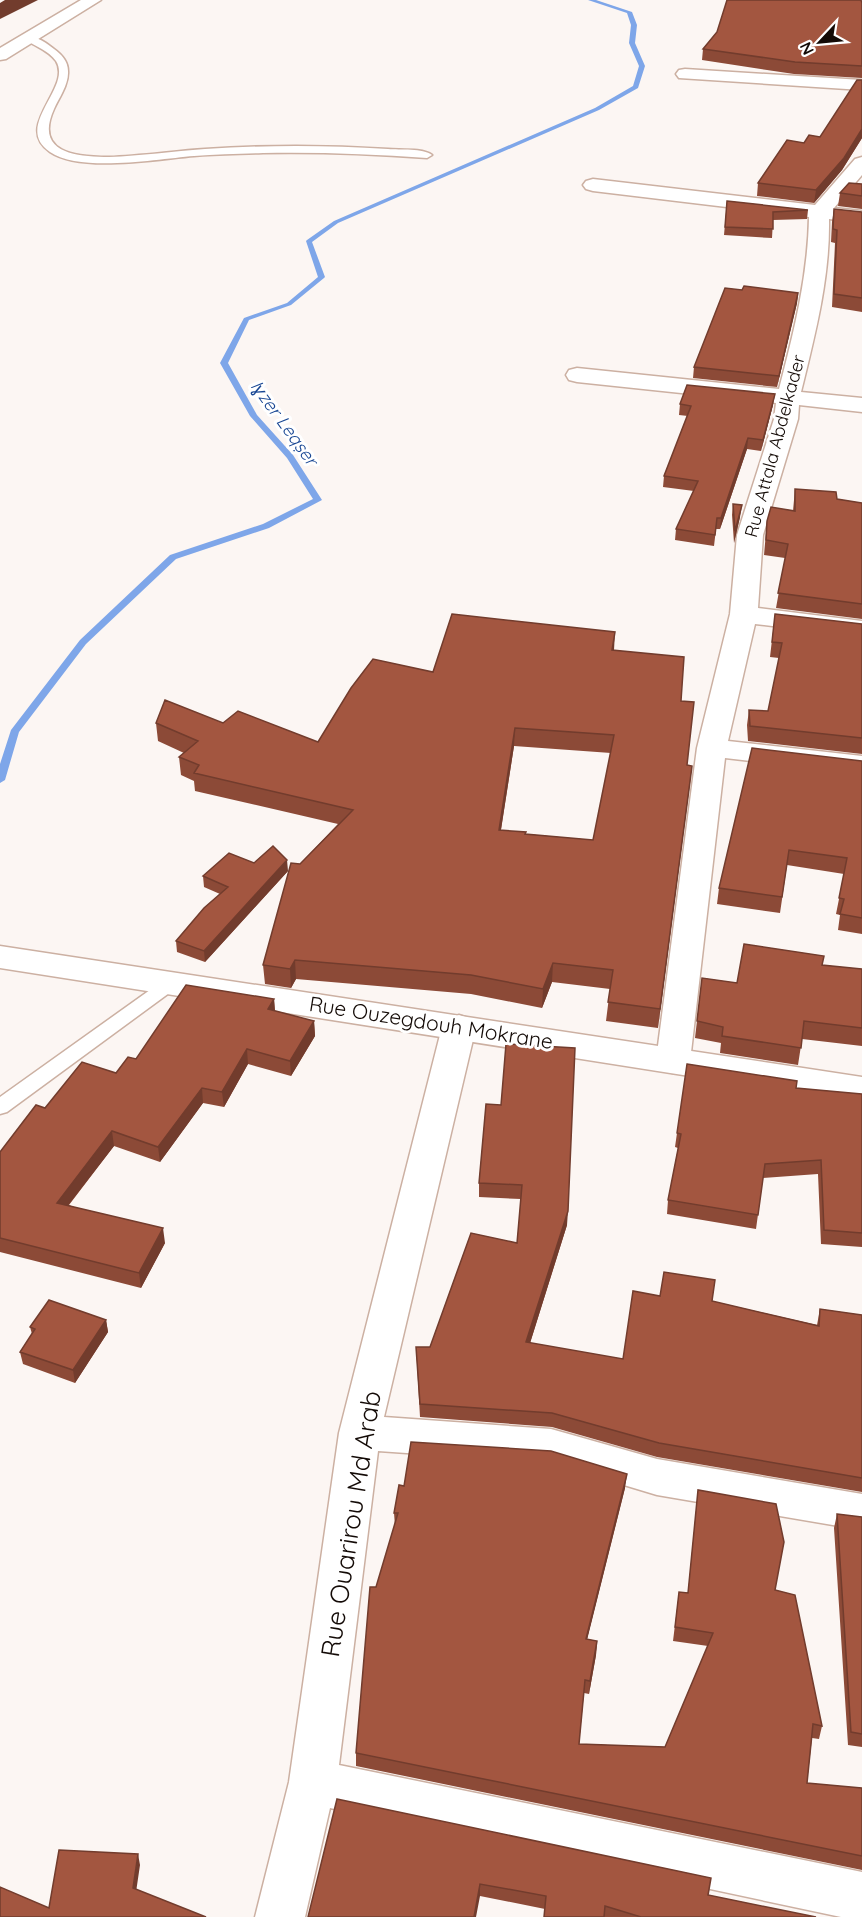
<svg xmlns="http://www.w3.org/2000/svg" width="862" height="1917" font-family="Quicksand,sans-serif">
	<style>
		.lines { fill: none; stroke-linecap: round; stroke-linejoin: round }
		.stream { fill: #7ea6e9; fill-rule: evenodd }
		.lane-casing { stroke: #ccb0a2; stroke-width: 3 }
		.street-casing { stroke: #ccb0a2; stroke-width: 3 }
		.secondary-casing { stroke: #ccb0a2; stroke-width: 3 }
		.lane { fill: #fff; fill-rule: evenodd }
		.street { fill: #fff; fill-rule: evenodd }
		.secondary { fill: #fff; fill-rule: evenodd }
		.wall { fill: #8c4a37; fill-rule: evenodd }
		.shaded-wall { fill: #723c2d }
		.building { fill: #a35640; stroke: #723c2d; stroke-width: 1.5; fill-rule: evenodd }
		.labels { text-anchor: middle; stroke-width: 6; stroke-linejoin: round; paint-order: stroke }
		.far-water-label { font-size: 18px; font-style: italic; fill: #184693; stroke: #fff }
		.far-street-label { font-size: 18px; fill: #130a06; stroke: #fff }
		.street-label { font-size: 21px; fill: #130a06; stroke: #fff }
		.near-street-label { font-size: 26px; fill: #130a06; stroke: #fff }
	</style>
	<rect width="100%" height="100%" fill="#fcf6f3"/>
	<g class="lines">
		<!-- stream -->
		<path class="stream" d="M588,0H596L632,12L637,25L635,43L645,66L638,88L599,110L338,223L312,242L325,277L324,278L291,305L249,320L228,363L257,415L293,455L322,500L269,528L176,559L86,644L19,732L5,780L0,783V764L11,730L80,640L170,555L263,524L313,499L287,458L250,416L220,363L244,318L287,303L318,277L306,241L307,240L334,221L595,108L633,86L639,66L629,43L631,25L627,13Z"/>
		<!-- lane casing -->
		<g class="lane-casing">
			<path id="lane" d="M26,36C35,35 47,43 54,49C61,54 68,61 68,71C69,84 59,98 54,109C34,153 76,157 109,157C141,156 173,151 205,149C265,145 327,145 388,149C400,150 423,148 432,155L427,158C372,154 318,152 263,153C240,154 217,154 194,156C157,159 81,173 50,152C12,126 73,88 56,61C49,51 35,46 26,40Z
				M170,978L176,980L179,984L176,988L7,1112L0,1114V1097L164,980Z"/>
		</g>
		<!-- street casing -->
		<g class="street-casing">
			<path id="street" d="M81,0H101L6,59L0,60V48Z
				M685,69L862,80V90L679,78L676,74L679,70Z
				M862,157V175L834,208L862,211V223L829,219C830,278 815,335 801,392L862,398V412L799,405L798,419L763,535L758,608L862,621V637L755,624L728,741L862,756V774L725,758L690,1061L685,1070L673,1073L661,1070L656,1061L697,748L730,614L737,535L774,419L776,403L577,382L569,380L566,375L569,370L577,368L779,389C794,332 808,276 809,217L593,191L586,189L583,185L586,181L593,179L815,205L855,159Z
				M459,1015L471,1019L476,1027L384,1417L551,1429L657,1459L862,1494V1530L657,1495L551,1463L378,1451L339,1765L862,1872V1917H841L330,1808L305,1917H255L289,1782L339,1433L442,1027L447,1019Z"/>
		</g>
		<!-- secondary casing -->
		<g class="secondary-casing">
			<path id="secondary" d="M0,946L862,1077V1103L0,968Z"/>
		</g>
		<!-- lane -->
		<use href="#lane" class="lane"/>
		<!-- street -->
		<use href="#street" class="street"/>
		<!-- secondary -->
		<use href="#secondary" class="secondary"/>
	</g>
	<!-- wall -->
	<path class="wall" d="M862,3V78L794,74L702,60L703,49L717,32Z
		M862,80V138L842,170L814,203L757,196L758,183L804,143L820,137Z
		M862,184V209L838,206L840,193Z
		M727,201L808,210L807,219L773,220L772,238L724,235Z
		M834,209L862,212V312L832,307L835,243L831,242L832,222Z
		M742,290L798,293L797,303L777,387L693,378L694,367Z
		M680,404L773,405L761,451L747,449L720,529H716L714,546L675,540L676,529L694,491L663,487L664,476L688,416L679,415Z
		M795,489L837,499L862,503V619L776,608L785,558L764,555L767,521L793,511Z
		M733,504L740,517L734,543L732,515Z
		M775,614L862,624V754L748,741L747,725L749,710L768,711L779,658L770,657Z
		M614,650L681,701L687,765L692,766L658,1028L606,1021L610,989L552,982L542,1008L471,994L296,979L291,988L265,984L263,965L300,864L338,824L195,791L194,781L181,775L179,757L184,753L158,741L156,723H223L318,742L433,672ZM514,746L611,753L593,840L526,834L501,830Z
		M862,761V934L838,930L840,915L836,914L844,874L787,865L780,913L717,904L719,888Z
		M254,863L288,871L205,962L177,952L176,941L220,894L204,887L203,876Z
		M822,965L862,969V1046L802,1039L798,1065L720,1053L721,1043L695,1038L702,978L737,983Z
		M274,999L275,1011L314,1021L315,1036L291,1076L248,1064L224,1107L203,1103L160,1162L114,1146L69,1205L165,1243L141,1288L0,1252V1152L45,1108L116,1073L136,1059Z
		M796,1088L862,1094V1247L821,1244L818,1174L763,1178L756,1229L667,1214L668,1200L678,1148L675,1147L677,1133Z
		M486,1104L567,1225L530,1343L623,1359L660,1296L712,1301L817,1325L820,1309L862,1315V1492L657,1457L552,1427L420,1417L416,1347H430L517,1243L521,1199L479,1197V1183Z
		M106,1320L108,1332L75,1383L23,1364L20,1352L32,1334L30,1327Z
		M404,1486L625,1488L587,1639L597,1641L596,1655L589,1694L584,1693L579,1744L665,1747L708,1646L673,1641L679,1592L688,1593L698,1490L775,1590L822,1726L819,1739L812,1738L807,1783L862,1788V1870L356,1766V1753L376,1587L395,1526L394,1513Z
		M837,1514L862,1517V1747L848,1745L834,1528Z
		M337,1799L708,1895L816,1917H544L545,1909L480,1896Z"/>
	<!-- shaded-wall -->
	<path class="shaded-wall" d="M5,0H38L0,19V3Z
		M862,129V138L842,170L814,203L816,190Z
		M798,293L797,303L777,387L779,376Z
		M775,394L773,405L761,451L763,440Z
		M748,438L747,449L720,529L721,518Z
		M742,505L740,517L734,543L735,531Z
		M615,632L614,650H612Z
		M515,728L514,746L498,848L499,830Z
		M692,766L690,784L658,1028L660,1009Z
		M287,860L288,871L205,962L204,951Z
		M295,960L296,979L291,988L290,969Z
		M553,963L552,982L542,1008L543,989Z
		M274,999L275,1013L268,1009Z
		M314,1021L315,1036L291,1076L290,1061Z
		M247,1049L248,1064L224,1107L222,1092Z
		M202,1088L203,1103L160,1162L158,1147Z
		M112,1131L114,1146L59,1217L57,1203Z
		M568,1211L567,1225L526,1356V1342Z
		M163,1228L165,1243L141,1288L139,1273Z
		M106,1320L108,1332L75,1383L73,1370Z
		M627,1474L625,1488L584,1652L586,1639Z
		M597,1641L596,1655L589,1694L590,1681Z
		M138,1854L140,1865L135,1899L133,1888Z
		M480,1884V1896L476,1917H474Z"/>
	<!-- building -->
	<path class="building" d="M727,0H861L862,3V66L795,62L703,49L717,32Z
		M857,80H862V129L844,158L816,190L758,183L787,140L804,143L809,135L820,137Z
		M849,183L862,184V196L840,193Z
		M727,201L808,210L773,212V229L725,227Z
		M834,209L862,212V298L834,294L837,230L833,229Z
		M744,286L798,293L779,376L694,367L725,288L742,290Z
		M687,385L775,394L763,440L748,438L721,518H717L715,535L676,529L698,481L664,476L691,406L680,404Z
		M795,489L836,492L837,499L862,503V604L778,593L788,544L766,540L767,521L771,507L795,511Z
		M733,504L742,505L735,531Z
		M452,614L615,632L612,650L684,657L681,701L694,702L687,765L692,766L660,1009L608,1002L613,970L553,963L543,989L471,975L295,960L290,969L263,965L291,863L300,864L353,810L194,773L199,765L179,757L198,741L156,723L165,700L223,723L238,711L318,742L351,688L373,659L433,672ZM515,728L614,735L593,840L525,834L526,832L499,830Z
		M775,614L862,624V738L750,726L749,710L768,711L782,643L772,642Z
		M752,748L862,761V918L840,914L844,899L839,898L847,858L789,850L782,897L719,888Z
		M273,846L287,860L204,951L176,941L204,908L228,887L203,876L229,853L254,863Z
		M744,944L824,956L822,965L862,969V1028L804,1021L801,1048L722,1036L723,1027L697,1021L702,978L737,983Z
		M186,985L274,999L268,1009L314,1021L290,1061L247,1049L222,1092L202,1088L158,1147L112,1131L57,1203L163,1228L139,1273L0,1238V1152L36,1105L45,1108L82,1062L116,1073L128,1057L136,1059Z
		M506,1044L575,1048L568,1211L526,1342L623,1359L633,1291L660,1296L664,1272L715,1280L712,1301L819,1326L820,1309L862,1315V1478L659,1443L552,1413L420,1404L416,1347H430L471,1233L517,1243L522,1185L479,1183L486,1104L501,1105Z
		M687,1064L797,1081L796,1088L862,1094V1233L824,1230L821,1160L765,1164L758,1215L668,1200L681,1134L677,1133Z
		M49,1300L106,1320L73,1370L20,1352L35,1329L30,1327Z
		M411,1442L551,1451L627,1474L586,1639L597,1641L590,1681L585,1680L579,1744L665,1747L713,1633L675,1627L679,1592L688,1593L698,1490L776,1504L784,1542L775,1590L795,1595L822,1726L813,1724L807,1783L862,1788V1856L356,1753L370,1587H376L398,1513H394L399,1485L404,1486Z
		M837,1514L862,1517V1734L851,1732Z
		M337,1799L711,1878L708,1895L816,1917H641L605,1906L604,1917H544L546,1896L480,1884L474,1917H308Z
		M59,1850L138,1854L133,1888L206,1917H0V1887L49,1908Z"/>
	<g class="labels">
		<!-- far-water labels -->
		<g class="far-water-label">
			<text transform="translate(284 423) rotate(54)" y="6">Iɣzer Leqṣer</text>
		</g>
		<!-- far-street labels -->
		<g class="far-street-label">
			<text transform="translate(775 446) rotate(-75)" y="6">Rue Attala Abdelkader</text>
		</g>
		<!-- street labels -->
		<g class="street-label">
			<text transform="translate(431 1023) rotate(9)" y="7">Rue Ouzegdouh Mokrane</text>
		</g>
		<!-- near-street labels -->
		<g class="near-street-label">
			<text transform="translate(351 1524) rotate(-81)" y="9">Rue Ouarirou Md Arab</text>
		</g>
	</g>
	<!-- north arrow -->
	<g transform="translate(820 42) rotate(244)" stroke="#ffffff" stroke-width="4.5" paint-order="stroke">
	<path d="M0-4.5L10 22L0 15L-10 22Z" fill="#130a06"/>
	<text y="-9" font-size="16" font-weight="bold" text-anchor="middle" fill="#130a06">N</text>
	</g>
</svg>
